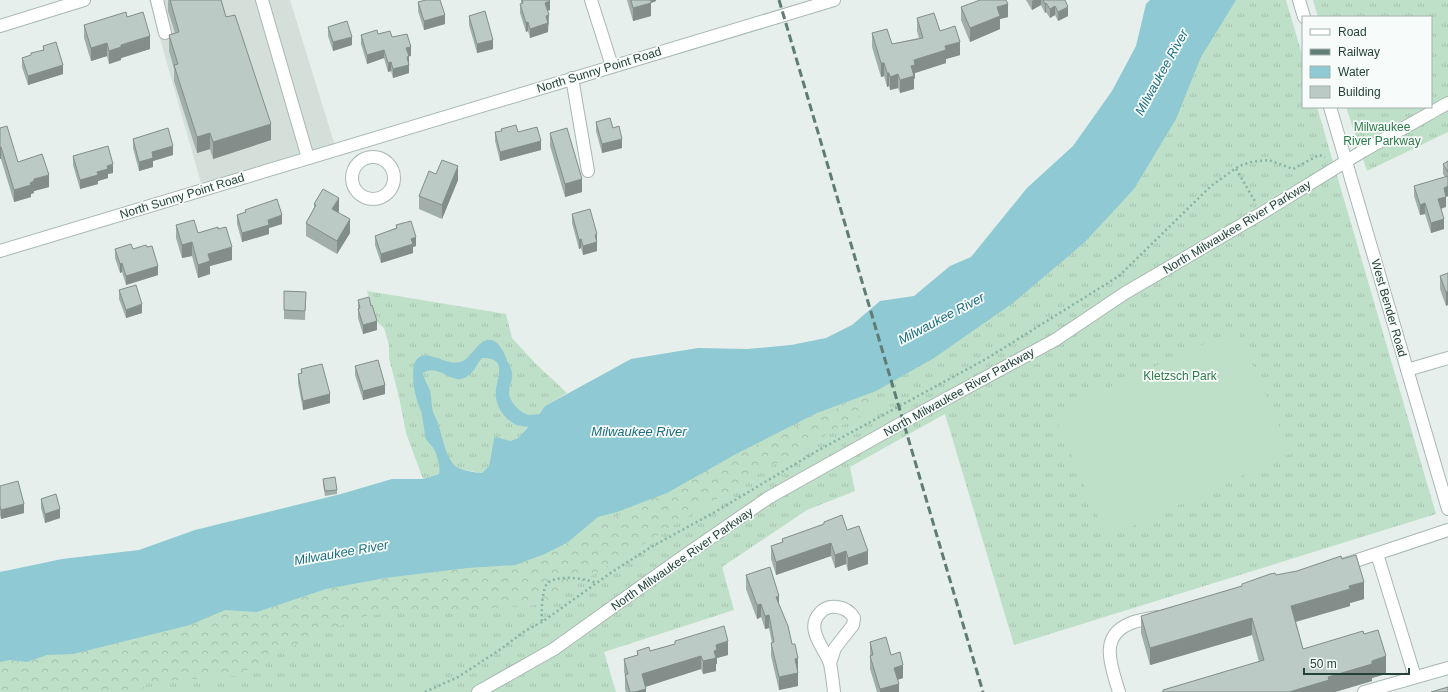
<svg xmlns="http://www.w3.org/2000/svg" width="1448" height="692" font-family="Helvetica,sans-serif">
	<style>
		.built { fill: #d4dfda }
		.grass { fill: url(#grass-tufts) }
		.forest { fill: url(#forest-crowns) }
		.pitch { fill: #bfe0c8 }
		.water { fill: #8ec9d4; fill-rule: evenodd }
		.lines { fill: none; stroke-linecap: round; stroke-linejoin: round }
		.minor-casing { stroke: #a8b8b2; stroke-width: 14 }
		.path { stroke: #86b3a5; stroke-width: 2.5; stroke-dasharray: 2 3; stroke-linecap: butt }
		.minor { stroke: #fff; stroke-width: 12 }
		.rail { stroke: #5f7d75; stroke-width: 3; stroke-dasharray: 8 4; stroke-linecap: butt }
		.wall { fill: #a1aea9 }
		.shaded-wall { fill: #838d89 }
		.building { fill: #bbcac4; stroke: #838d89 }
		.labels { text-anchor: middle; stroke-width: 3.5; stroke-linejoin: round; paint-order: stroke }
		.street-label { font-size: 12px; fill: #24423a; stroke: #f7fbf9 }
		.park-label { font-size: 12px; fill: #2d7a4b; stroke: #f7fbf9 }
		.water-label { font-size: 13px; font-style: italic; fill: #1c6f80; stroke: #f7fbf9 }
	</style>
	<defs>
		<pattern id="grass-tufts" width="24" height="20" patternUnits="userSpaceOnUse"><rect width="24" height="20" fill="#bfe0c8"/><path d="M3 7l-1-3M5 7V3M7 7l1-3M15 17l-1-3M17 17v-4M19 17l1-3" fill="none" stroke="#a4c1ad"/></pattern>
		<pattern id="forest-crowns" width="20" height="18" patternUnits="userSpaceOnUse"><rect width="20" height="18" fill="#bfe0c8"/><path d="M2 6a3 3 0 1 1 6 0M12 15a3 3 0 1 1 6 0" fill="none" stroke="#a4c1ad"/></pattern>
	</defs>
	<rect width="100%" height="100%" fill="#e6efeb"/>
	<!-- built -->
	<path class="built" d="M149,0H290L336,149L203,190Z"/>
	<!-- grass -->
	<path class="grass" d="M1234,0H1286L1303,58V107H1317L1436,514L1014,645L945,414L850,467L855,491L807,510L722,567L734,610L604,652L616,692H0V611L122,598L930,320Z
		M1313,0H1448V132L1367,171L1346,107H1431V17H1318Z
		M367,291L506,314L512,338L535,363L567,393L545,406L518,438L511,442L504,439L494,438L489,466L482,473C476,473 474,471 470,471C454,468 438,475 423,479L406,433L399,397L389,358V345L384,328L375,320Z"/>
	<!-- forest -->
	<path class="forest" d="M876,391L878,405L746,481L544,605L368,615L307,639L236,676L149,682L139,692H0V662L10,660L27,662L47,655L73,654L190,625L225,610L257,612L326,589L385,578L467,568L515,565L545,554L736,454Z"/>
	<!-- pitch -->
	<path class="pitch" d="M1237,329L1291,453L1107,538L1053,413Z"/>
	<!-- water -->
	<path class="water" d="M1150,0H1236L1201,57L1176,119L1134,189L1085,242L1013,303L934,358L876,391L817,413L736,454L667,493L617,512L598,517L568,542L545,554L515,565L467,568L385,578L326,589L257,612L225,610L190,625L73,654L47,655L27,662L10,660L0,662V572L62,559L139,550L195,530L341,494L392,479H423L439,474C441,470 437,455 435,451C433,446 428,443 426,439C425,436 423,420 422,415C422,411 420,410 419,406C415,397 409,368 417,359C426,348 447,366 460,362C468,360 473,350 480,344C495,331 504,351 508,363C510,366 512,370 512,374C513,380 509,386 509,392C509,402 521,414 530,415C533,415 537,414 539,414L545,406L631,359L698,348L747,349L791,345L826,338L852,325L880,301L914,296L950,266L971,257L1027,188L1073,146L1112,91L1136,46L1146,4ZM482,358C489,358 499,359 499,368C500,374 497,382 496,389C494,404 503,418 516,425C519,426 524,426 528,427L518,438L511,441L496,437L494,438L489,466L482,473C476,473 459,470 455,466C445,456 442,434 437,421C436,418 434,415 433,412C431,404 432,395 429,388C426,382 424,379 423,373C441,362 452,389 469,375C475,371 477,363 482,358Z"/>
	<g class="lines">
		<!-- minor casing -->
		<g class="minor-casing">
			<path id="minor" d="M157,0L165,33
				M262,0L308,158
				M591,0L612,66
				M1299,0L1304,17
				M0,26L84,0
				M572,78L588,171
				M1330,107L1448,509
				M352 178a21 21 0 1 1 42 0a21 21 0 1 1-42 0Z
				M0,251L834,0
				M1407,370L1448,358
				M1377,554L1415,677
				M1343,565L1448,530
				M830,663L835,648L853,625L854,618C850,611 845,608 837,607C831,606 824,608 820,613C804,629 826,650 830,664C832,673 833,683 834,692
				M478,692L554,649L677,561L768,498L907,420L1055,340L1125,293L1262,213L1363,151L1448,103
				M1119,692C1112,668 1098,637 1129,624C1137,620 1148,619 1156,617
				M1364,692L1448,668"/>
		</g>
		<!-- path -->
		<path class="path" d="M1236,169L1256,203
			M542,621C541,614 542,590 547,584C556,574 585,578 596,583
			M425,692L458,677L501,649L525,631L542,622L612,572L651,547L715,512L817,451L986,359L1119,276L1211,186L1239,166L1251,162L1269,160L1293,169L1319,155L1325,157"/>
		<!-- minor -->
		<use href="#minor" class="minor"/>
		<!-- rail -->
		<path class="rail" d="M779,0L983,692"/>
	</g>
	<!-- wall -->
	<path class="wall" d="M168,0H221L226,17L271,140L213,159L210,149L197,153L174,81V69L169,51V35L175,33L168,11Z
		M521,0H549L550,10L547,11L549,24L548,25V32L530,38L528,31L526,32L520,13V4H521Z
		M627,0H656V1L651,3V16L633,21Z
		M1026,0H1065L1068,16L1058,21L1055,15L1050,18L1046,12L1045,13L1041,5L1032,10Z
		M418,2L445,24L424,30L418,11Z
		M961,7L1008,17L1000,19V29L970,42L961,20Z
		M469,16L493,49L477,53L469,25Z
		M127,17L150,49L121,58V60L109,64L107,56L91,61L84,38V25Z
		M917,18L940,31L960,55L946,59V63L915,73V78L914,79V89L900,93L898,88L890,90L889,86L887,87L884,76L881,77L872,47V33L892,44L919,38L917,31Z
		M328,27L352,45L333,51L328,36Z
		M378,34L411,56H409V73L393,78L391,71L388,72L384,58L367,64L361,44V35Z
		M43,46L63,74L28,85L22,67V58L31,55V53L43,50Z
		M596,122L613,128L622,148L602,153L596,131Z
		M0,128L18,162L49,187L34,191V193L31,194V197L14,202L1,159H0Z
		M495,132H518L541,150L500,161L495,141Z
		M550,133L582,192L565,197L550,146Z
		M133,139L173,155L153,161V167L139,171L133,148Z
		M73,156L113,173L108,174V178L98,181V184L80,189L73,165Z
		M1448,161V196L1446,197V207L1441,209L1444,229L1431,233L1425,214L1420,215L1414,196V186L1445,177L1443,174V164Z
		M436,174L458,180L442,219L419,209V196Z
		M314,204L339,211L338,212L350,233L337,254L306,236V223L314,208Z
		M245,210L282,224L269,228V234L242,242L237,224V215L245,212Z
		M572,214L597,243V251L583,255L581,248L579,249L572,223Z
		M176,225L198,233L218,229L232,260L210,266V274L198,278L192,256L182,258L176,238Z
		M396,225L416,246L413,247V253L381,263L375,245V236L396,228Z
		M115,249H133L158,275L126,285L122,272L120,273L115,258Z
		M1448,273L1446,306L1440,289V276Z
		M119,290L142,313L126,318L119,299Z
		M284,291L306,292L305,320L284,319Z
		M358,300L377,330L363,334L358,318Z
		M355,366L385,394L363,400L355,375Z
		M301,369L330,403L303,410L298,383V374L301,373Z
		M323,479L337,490V494L325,496L323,484Z
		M0,486L24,513L1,519L0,515Z
		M41,499L60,518L45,523L41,508Z
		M824,522L847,530L868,564L848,571L846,564L835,568L831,556L776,575L771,559V546L782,542V539L824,525Z
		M1342,559L1364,599L1350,603V606L1296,622L1303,649L1364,634L1386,674L1372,678V681L1335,692H1163V690L1259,662L1252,635L1150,665L1141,633V616L1242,586V584L1297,571Z
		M746,575L779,605L798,672V686L779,690L771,656V643H772L769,628L765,629L761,617L757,619L746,589Z
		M675,641L728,655L717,658V664H716V671L703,674L701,669L645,687L646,692H626L625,689V675L624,672V659L637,655V651H650L675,644Z
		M870,642L891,655L903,678L897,680L899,692H877L870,669Z"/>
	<!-- shaded-wall -->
	<path class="shaded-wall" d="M648,0H656V1L651,3V16L633,21V8Z
		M1034,0H1041V5L1032,10V1Z
		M550,1V10L545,12V3Z
		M1046,3V12L1045,13V4Z
		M1008,4V17L1000,19V29L970,42V28L997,7Z
		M1055,6V15L1050,18V9Z
		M1068,7V16L1058,21V12Z
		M445,15V24L424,30V21Z
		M549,15L548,32L530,38V29L546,16Z
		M528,22V31L526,32V23Z
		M150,36V49L121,58V60L109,64V51L121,45Z
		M352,37V45L333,51V42Z
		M493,40V49L477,53V44Z
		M960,42V55L946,59V63L915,73V78L914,79V89L900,93V80L911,66L914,60L945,46Z
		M107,43V56L91,61V48Z
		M411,47V56L406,57V48Z
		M384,50V58L367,64V55Z
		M409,56V73L393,78V69L407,57Z
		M391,62V71L388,72V63Z
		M881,63H884V76L881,77Z
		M63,65V74L28,85V76Z
		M887,73H889V86L887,87Z
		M898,74V88L890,90V77Z
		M271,124V140L213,159V142Z
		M210,133V149L197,153V137Z
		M622,139V148L602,153V144Z
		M541,141V150L500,161V152Z
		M173,146V155L153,161V167L139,171V162L152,152Z
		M0,147H1V159H0Z
		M113,164V173L108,174V178L98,181V184L80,189V180L97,172L107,166Z
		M458,166V180L442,219V205Z
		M49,175V187L34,191V193L31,194V197L14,202V190L30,183L34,179Z
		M582,179V192L565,197V184Z
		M1448,186V196L1446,197V207L1438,209V199L1444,188Z
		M339,198V211L332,222V209Z
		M1425,203V214L1420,215V205Z
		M282,215V224L269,228V234L242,242V233L268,220Z
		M350,219V233L337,254V241Z
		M1444,219V229L1431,233V223Z
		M597,234V251L583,255V246L595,235Z
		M416,237V246L413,247V253L381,263V254L411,239Z
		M581,239V248L579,249V240Z
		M192,242V256L182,258V245Z
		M232,247V260L210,266V274L198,278V265L208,254Z
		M122,263V272L120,273V264Z
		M158,266V275L126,285V276Z
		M1446,292H1448V305L1446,306Z
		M142,304V313L126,318V310Z
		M377,321V330L363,334V325Z
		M385,385V394L363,400V391Z
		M330,394V403L303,410V401Z
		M24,504V513L1,519V510Z
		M60,509V518L45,523V514Z
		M831,543V556L776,575V562Z
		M846,551V564L835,568V555Z
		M868,551V564L848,571V558Z
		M1364,582V599L1350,603V606L1291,623V606L1349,586Z
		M779,596V609L776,597Z
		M761,604V617L757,619V605Z
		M769,615V628L765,629V616Z
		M1252,618V635L1150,665V648Z
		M728,641V655L717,658V664H716V671L703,674V661L714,651L716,645Z
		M701,656V669L642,688V674Z
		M1386,656V674L1372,678V681L1335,692H1289L1372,661Z
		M798,658V672H795V659Z
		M903,665V678L894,681V668Z
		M798,673V686L779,690V677Z
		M899,684V692H880V689Z
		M646,689V692H635Z"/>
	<!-- building -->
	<path class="building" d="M170,0H221L226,17L235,15L271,124L213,142L210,133L197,137L174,65L178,64L169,35L179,32Z
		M426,0H440L445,15L424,21L418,2Z
		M522,0H549L550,1L545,3L549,15L546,16L548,23L530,29L528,22L526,23L520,4L523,3Z
		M631,0H651V3L633,8Z
		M980,0H1006L1008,4L997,7L1000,16L970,28L961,7Z
		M1043,0H1065L1068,7L1058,12L1055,6L1050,9L1046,3L1045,4Z
		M485,11L493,40L477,44L469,16Z
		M126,12L127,17L143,12L150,36L121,45V47L109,51L107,43L91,48L84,25Z
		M934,13L940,31L955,26L960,42L945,46L946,50L914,60L915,65L911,66L914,76L900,80L898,74L890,77L889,73H887L884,63H881L872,33L887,29L892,44L923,38L917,18Z
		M347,21L352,37L333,42L328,27Z
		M377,30L378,34L390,31L392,37L407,34L411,47L406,48L409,56L407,57L409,65L393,69L391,62L388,63L384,50L367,55L361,35Z
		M56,42L63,65L28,76L22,58L31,55V53L44,50L43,46Z
		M610,118L613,128L619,126L622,139L602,144L596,122Z
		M516,125L518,132L537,127L541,141L500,152L495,132L502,131L501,129Z
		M7,126L18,162L42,154L49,175L34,179V181L30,183L31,185L14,190L1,147H0V128Z
		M168,128L173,146L152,152L153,158L139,162L133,139Z
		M567,128L582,179L565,184L550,133Z
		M108,146L113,164L107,166L108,169L97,172L98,175L80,180L73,156Z
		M442,160L458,166L442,205L419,196L429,171L436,174Z
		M1448,161V172L1443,164Z
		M1448,176V186L1444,188L1446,197L1438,199L1444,219L1431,223L1425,203L1420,205L1414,186Z
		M323,189L339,198L332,209L350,219L337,241L306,223L316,205L314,204Z
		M277,199L282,215L268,220L269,225L242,233L237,215L246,212L245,210Z
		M590,209L597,234L595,235L597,242L583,246L581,239L579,240L572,214Z
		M194,220L198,233L218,227V229L226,227L232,247L208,254L210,261L198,265L192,242L182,245L176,225Z
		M411,221L416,237L411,239L413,244L381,254L375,236L397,228L396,225Z
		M131,244L133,249L146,245L147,247L152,246L158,266L126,276L122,263L120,264L115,249Z
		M1448,273V292H1446L1440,276Z
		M136,285L142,304L126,310L119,290Z
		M284,291L306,292L305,311L284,310Z
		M369,297L371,306L372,305L377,321L363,325L358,309L360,308L358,300Z
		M378,360L385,385L363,391L355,366Z
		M322,364L330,394L303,401L298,374L302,373L301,369Z
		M335,477L337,490L325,491L323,479Z
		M18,481L24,504L1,510L0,506V486Z
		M56,494L60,509L45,514L41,499Z
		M842,515L847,530L859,526L868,551L848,558L846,551L835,555L831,543L776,562L771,546L783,542L782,539L824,524V522Z
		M1356,555L1364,582L1349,586L1350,589L1291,606L1303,649L1363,631L1364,634L1378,630L1386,656L1372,661V664L1328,677L1329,680L1289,692H1163V690L1264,660L1252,618L1150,648L1141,616L1242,586V584L1270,574L1275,573L1276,575L1297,571L1341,556L1342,559Z
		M770,567L779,596L776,597L788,626L792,644H795L798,658L795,659L798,673L779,677L771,643L774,642L769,615L765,616L761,604L757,605L746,575Z
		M724,626L728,641L716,645L717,650L714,651L716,658L703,661L701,656L642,674L646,689L635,692H630L625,675L628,674L624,659L638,655L637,651L649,647L650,651L675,644V641Z
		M886,637L891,655L900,652L903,665L894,668L899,684L880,689L870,656L873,655L870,642Z
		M1448,687V692H1431Z"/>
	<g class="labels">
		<!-- street labels -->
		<g class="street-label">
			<text transform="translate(599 70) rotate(-17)" y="4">North Sunny Point Road</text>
			<text transform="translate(182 196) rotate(-17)" y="4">North Sunny Point Road</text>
			<text transform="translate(1237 227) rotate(-31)" y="4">North Milwaukee River Parkway</text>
			<text transform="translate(1389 308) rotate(74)" y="4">West Bender Road</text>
			<text transform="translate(959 392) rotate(-29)" y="4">North Milwaukee River Parkway</text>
			<text transform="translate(682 559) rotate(-35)" y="4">North Milwaukee River Parkway</text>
		</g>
		<!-- park labels -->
		<g class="park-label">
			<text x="1382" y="131">Milwaukee<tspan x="1382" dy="14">River Parkway</tspan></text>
			<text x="1180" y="380">Kletzsch Park</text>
		</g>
		<!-- water labels -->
		<g class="water-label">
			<text transform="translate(1161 72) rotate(-61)" y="5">Milwaukee River</text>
			<text transform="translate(941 318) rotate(-28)" y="5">Milwaukee River</text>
			<text x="639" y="436">Milwaukee River</text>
			<text transform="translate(341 552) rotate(-10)" y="5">Milwaukee River</text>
		</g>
	</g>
	<!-- legend -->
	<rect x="1302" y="16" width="130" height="92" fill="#f7fbf9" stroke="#a3b1ad"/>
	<rect x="1310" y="29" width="20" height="6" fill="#ffffff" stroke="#a3b1ad"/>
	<text x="1338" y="36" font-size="12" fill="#24423a">Road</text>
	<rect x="1310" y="49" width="20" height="6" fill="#5f7d75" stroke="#a3b1ad"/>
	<text x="1338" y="56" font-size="12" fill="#24423a">Railway</text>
	<rect x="1310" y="66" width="20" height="12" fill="#8ec9d4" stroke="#a3b1ad"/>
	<text x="1338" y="76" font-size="12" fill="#24423a">Water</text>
	<rect x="1310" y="86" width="20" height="12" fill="#bbcac4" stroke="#a3b1ad"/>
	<text x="1338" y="96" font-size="12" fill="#24423a">Building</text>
	<!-- scale -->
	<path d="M1304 668v6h105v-6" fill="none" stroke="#24423a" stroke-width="2"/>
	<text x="1310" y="668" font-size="12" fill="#24423a" stroke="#f7fbf9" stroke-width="3" paint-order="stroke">50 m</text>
</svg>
